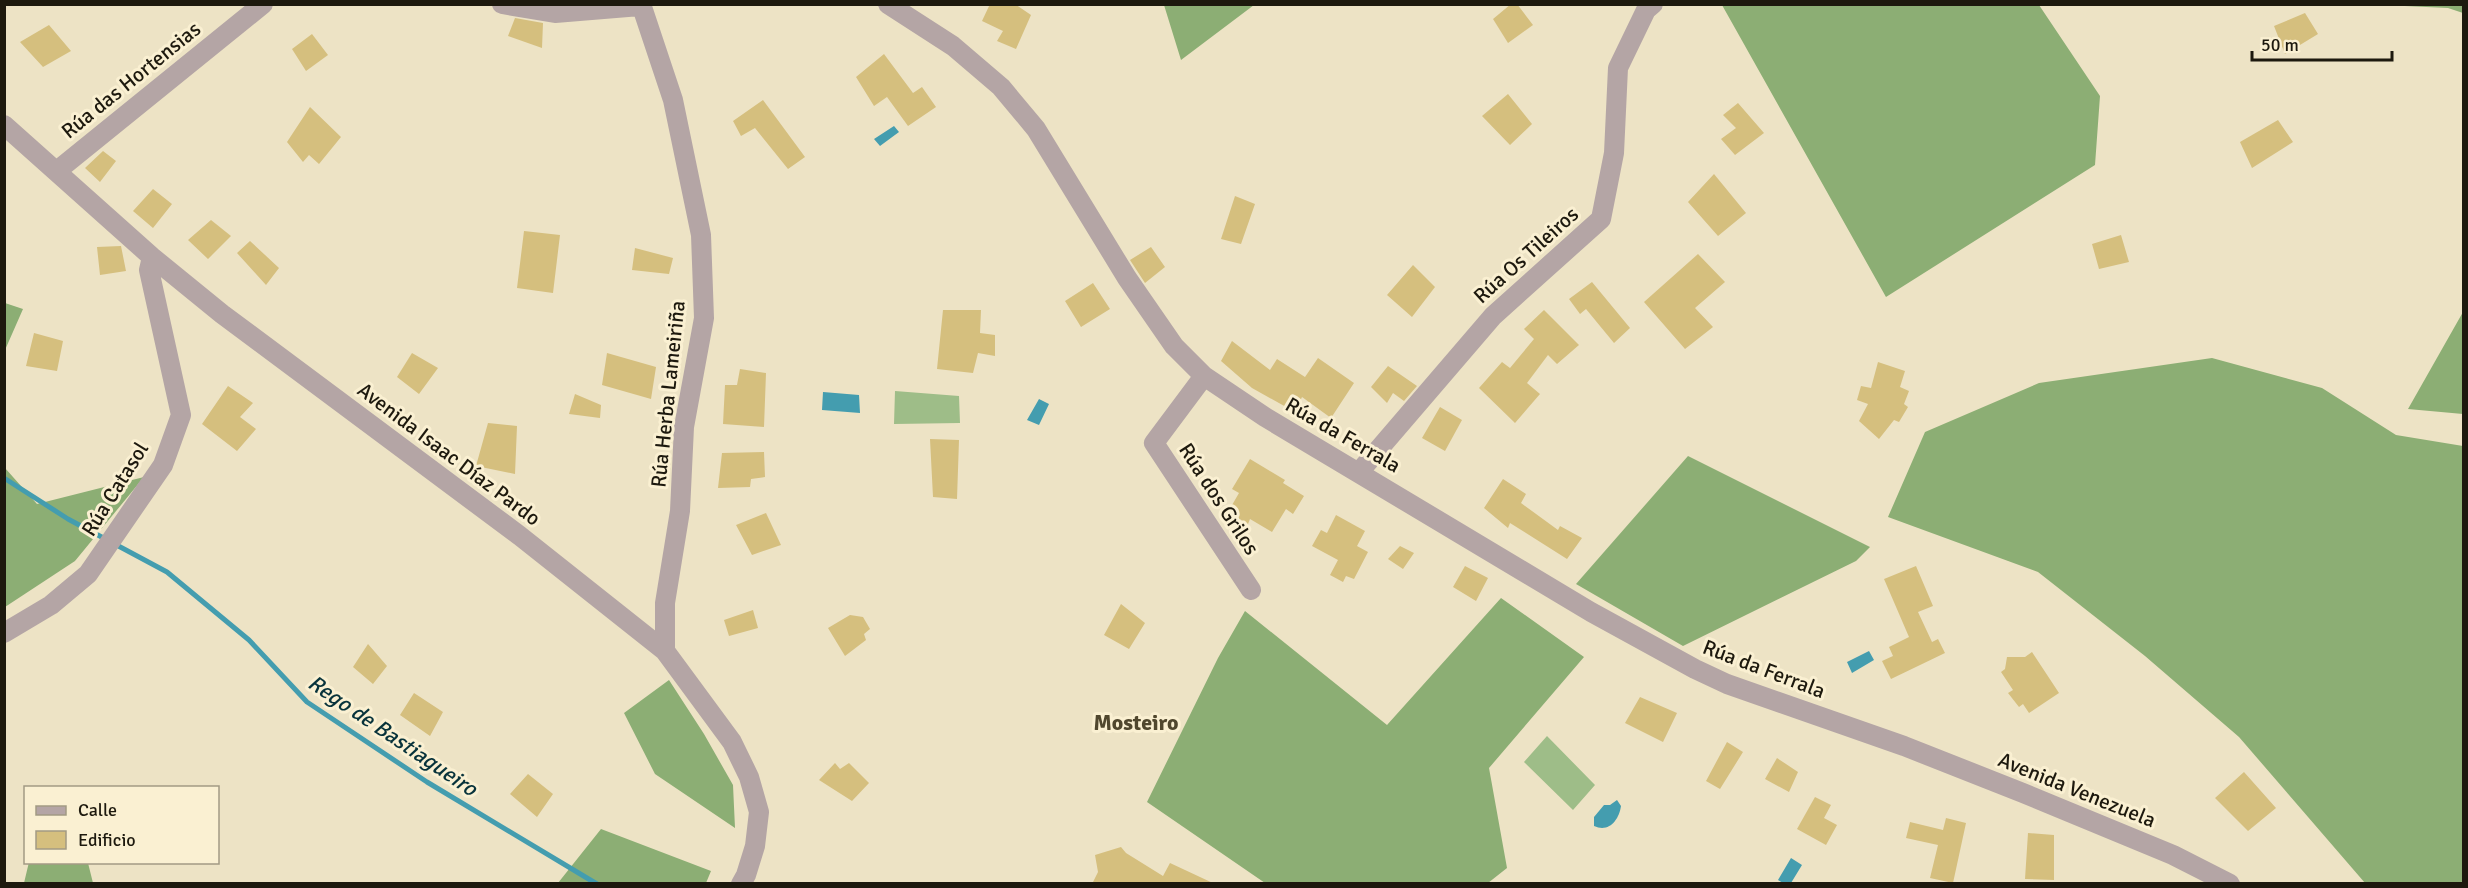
<svg xmlns="http://www.w3.org/2000/svg" width="2468" height="888" font-family="Signika,sans-serif">
	<style>
		.green { fill: #9ebd88 }
		.forest { fill: #8cae74 }
		.water { fill: #449daf }
		.lines { fill: none; stroke-linecap: round; stroke-linejoin: round }
		.stream { stroke: #449daf; stroke-width: 5 }
		.building { fill: #d5bf7e }
		.minor { stroke: #b4a5a5; stroke-width: 20 }
		.labels { text-anchor: middle; stroke-width: 6; stroke-linejoin: round; paint-order: stroke }
		.street-label { font-size: 21px; fill: #1d190e; stroke: #faf0d2 }
		.neighbourhood-label { font-size: 22px; font-weight: bold; fill: #50472e; stroke: #faf0d2 }
		.water-label { font-size: 22px; font-style: italic; fill: #08333b; stroke: #faf0d2 }
	</style>
	<rect width="100%" height="100%" fill="#ede3c5"/>
	<!-- green -->
	<path class="green" d="M895,391L959,396L960,423L894,424Z
		M1547,736L1595,785L1573,810L1524,762Z"/>
	<!-- forest -->
	<path class="forest" d="M1164,5V4L1254,5L1181,60Z
		M1722,5H2039L2100,96L2095,165L1886,297Z
		M2383,5H2463V13L2448,8Z
		M5,303L23,309L5,350L4,303Z
		M2463,312V414L2408,409Z
		M2212,358L2322,388L2396,435L2463,446V883H2365L2239,737L2145,656L2038,572L1888,517L1925,432L2039,383Z
		M1688,456L1870,547L1856,561L1683,646L1576,584Z
		M5,468L37,504L144,477L75,561L5,607Z
		M1501,598L1584,657L1489,768L1507,868L1488,883H1265L1147,802L1218,658L1245,611L1387,725Z
		M669,680L704,734L733,785L735,828L655,774L624,713Z
		M601,829L711,871L706,883H558Z
		M29,862L88,863L93,883H24Z"/>
	<!-- water -->
	<path class="water" d="M894,126L899,132L880,146L874,139Z
		M823,392L859,395L860,413L822,410Z
		M1039,399L1049,404L1039,425L1027,420Z
		M1869,651L1874,660L1852,673L1847,662Z
		M1617,800L1621,806C1619,820 1609,833 1594,826V817L1604,805H1610Z
		M1791,858L1802,865L1791,883H1783L1778,880Z"/>
	<g class="lines">
		<!-- stream -->
		<path class="stream" d="M4,478L68,519L167,572L249,640L307,702L427,782L597,884"/>
	</g>
	<!-- building -->
	<path class="building" d="M990,4H1015L1031,15L1016,49L997,41L1003,31L982,21Z
		M1511,4H1517L1533,25L1508,43L1493,19Z
		M2305,13L2318,34L2285,54L2274,26Z
		M515,18L543,23L542,48L508,36Z
		M49,25L71,51L43,67L20,42Z
		M312,34L328,55L306,71L292,49Z
		M884,54L913,93L922,87L936,107L908,126L887,97L874,106L856,77Z
		M1508,94L1532,124L1510,145L1482,116Z
		M763,100L805,157L788,169L755,128L741,136L733,121Z
		M1738,103L1764,133L1735,155L1721,139L1736,128L1723,115Z
		M310,107L341,137L319,164L309,155L303,162L287,142Z
		M2278,120L2293,142L2252,168L2240,142Z
		M103,151L116,161L100,182L85,168Z
		M1714,174L1746,213L1718,236L1688,202Z
		M153,189L172,204L153,228L133,211Z
		M1235,196L1255,204L1241,244L1221,239Z
		M211,220L231,236L208,259L188,240Z
		M524,231L560,235L553,293L517,288Z
		M2121,235L2129,262L2099,269L2092,244Z
		M250,241L279,268L266,285L237,253Z
		M121,246L126,271L100,275L97,247Z
		M1151,247L1165,267L1145,283L1130,260Z
		M635,248L673,258L669,274L632,270Z
		M1698,254L1725,282L1695,308L1713,327L1685,349L1644,302Z
		M1413,265L1435,287L1412,317L1387,295Z
		M1592,282L1630,328L1614,343L1586,309L1580,314L1569,299Z
		M1093,283L1110,309L1081,327L1065,301Z
		M943,310H981L980,333L995,335V356L978,353L973,373L937,369Z
		M1544,310L1579,345L1557,364L1548,355L1527,383L1540,394L1515,423L1479,388L1502,362L1510,368L1534,339L1524,329Z
		M34,333L63,341L57,371L26,366Z
		M1232,341L1270,370L1277,359L1305,377L1318,358L1354,383L1331,418L1302,397L1295,412L1252,388L1221,361Z
		M412,353L438,368L419,394L397,377Z
		M607,353L656,367L651,399L602,385Z
		M1878,362L1905,371L1900,387L1909,391L1904,404L1908,407L1899,422L1894,420L1879,439L1859,421L1868,404L1857,400L1861,386L1871,388Z
		M1388,366L1417,386L1404,401L1393,393L1387,403L1371,387Z
		M740,369L766,373L764,427L723,424L725,385H737Z
		M228,386L253,403L240,417L256,429L237,451L202,424Z
		M575,394L601,405L600,418L569,414Z
		M1440,407L1462,420L1445,451L1422,438Z
		M488,423L517,426L515,474L476,466Z
		M930,439L959,440L957,499L933,497Z
		M764,452L765,477L751,479L750,487L718,488L722,453Z
		M1250,459L1285,480L1283,483L1304,496L1293,514L1286,509L1272,532L1250,519L1248,524L1228,512L1239,493L1232,489Z
		M1503,479L1526,494L1521,503L1558,530L1560,526L1582,538L1567,559L1510,523L1508,528L1484,508Z
		M766,513L781,545L752,555L736,525Z
		M1336,515L1365,531L1357,546L1368,552L1354,579L1346,576L1343,582L1330,575L1338,560L1312,546L1321,530L1327,533Z
		M1400,546L1414,553L1403,569L1388,559Z
		M1465,566L1488,578L1476,601L1453,587Z
		M1916,566L1933,606L1918,612L1932,642L1938,639L1945,653L1891,679L1882,661L1893,656L1889,647L1909,637L1884,579Z
		M1121,604L1145,623L1129,649L1104,635Z
		M753,610L758,628L729,636L724,620Z
		M850,615L863,617L870,629L864,634L866,640L845,656L828,628Z
		M368,644L387,666L373,684L353,667Z
		M2032,652L2059,693L2029,713L2023,704L2019,707L2008,693L2013,690L2001,672L2005,669L2007,657H2025Z
		M414,693L443,712L430,736L400,715Z
		M1640,697L1677,713L1663,742L1625,723Z
		M1727,742L1743,752L1720,789L1706,781Z
		M1777,758L1798,772L1789,792L1765,779Z
		M835,763L840,769L849,763L869,783L852,801L819,780Z
		M2244,772L2276,808L2248,831L2215,798Z
		M528,774L553,794L537,817L510,794Z
		M1815,797L1831,805L1824,818L1837,825L1826,845L1797,829Z
		M1946,818L1966,823L1953,883L1930,878L1938,845L1906,838L1910,822L1943,830Z
		M2028,833L2054,835V880L2025,879Z
		M1121,847L1126,853L1163,876L1170,863L1215,884H1092L1098,872L1095,855Z"/>
	<g class="lines">
		<!-- minor -->
		<path class="minor" d="M502,4L555,13L640,6
			M641,4L673,100L701,235L704,318L684,427L680,511L665,603V651
			M888,4L953,46L1001,87L1036,129L1127,278L1174,346L1204,376L1265,417L1591,612L1695,669L1727,684L1904,746L2023,793L2173,855L2230,884
			M4,125L152,257L222,314L520,536L665,651L732,742L749,777L759,812L755,846L746,875L741,884
			M58,170L263,4
			M1204,376L1154,443L1251,590
			M1360,471L1493,316L1601,219L1614,153L1618,68L1646,10L1653,4
			M4,633L51,605L88,574L163,465L181,415L149,270L152,257"/>
	</g>
	<g class="labels">
		<!-- street labels -->
		<g class="street-label">
			<text transform="translate(131 80) rotate(-39)" y="7">Rúa das Hortensias</text>
			<text transform="translate(1526 255) rotate(-42)" y="7">Rúa Os Tileiros</text>
			<text transform="translate(668 394) rotate(-84)" y="7">Rúa Herba Lameiriña</text>
			<text transform="translate(1343 435) rotate(30)" y="7">Rúa da Ferrala</text>
			<text transform="translate(449 454) rotate(37)" y="7">Avenida Isaac Díaz Pardo</text>
			<text transform="translate(115 489) rotate(-58)" y="7">Rúa Catasol</text>
			<text transform="translate(1219 499) rotate(57)" y="7">Rúa dos Grilos</text>
			<text transform="translate(1764 669) rotate(21)" y="7">Rúa da Ferrala</text>
			<text transform="translate(2077 790) rotate(22)" y="7">Avenida Venezuela</text>
		</g>
		<!-- neighbourhood labels -->
		<g class="neighbourhood-label">
			<text x="1136" y="730">Mosteiro</text>
		</g>
		<!-- water labels -->
		<g class="water-label">
			<text transform="translate(393 735) rotate(34)" y="8">Rego de Bastiagueiro</text>
		</g>
	</g>
	<!-- border -->
	<rect width="2468" height="888" fill="none" stroke="#1d190e" stroke-width="12"/>
	<!-- legend -->
	<rect x="24" y="786" width="195" height="78" fill="#faf0d2" stroke="#a29a84" stroke-width="1.5"/>
	<rect x="36" y="806" width="30" height="9" fill="#b4a5a5" stroke="#a29a84" stroke-width="1.5"/>
	<text x="78" y="816" font-size="18" fill="#1d190e">Calle</text>
	<rect x="36" y="831" width="30" height="18" fill="#d5bf7e" stroke="#a29a84" stroke-width="1.5"/>
	<text x="78" y="846" font-size="18" fill="#1d190e">Edificio</text>
	<!-- scale -->
	<path d="M2252 51v9h140v-9" fill="none" stroke="#1d190e" stroke-width="3"/>
	<text x="2261" y="51" font-size="18" fill="#1d190e" stroke="#faf0d2" stroke-width="4.5" paint-order="stroke">50 m</text>
</svg>
